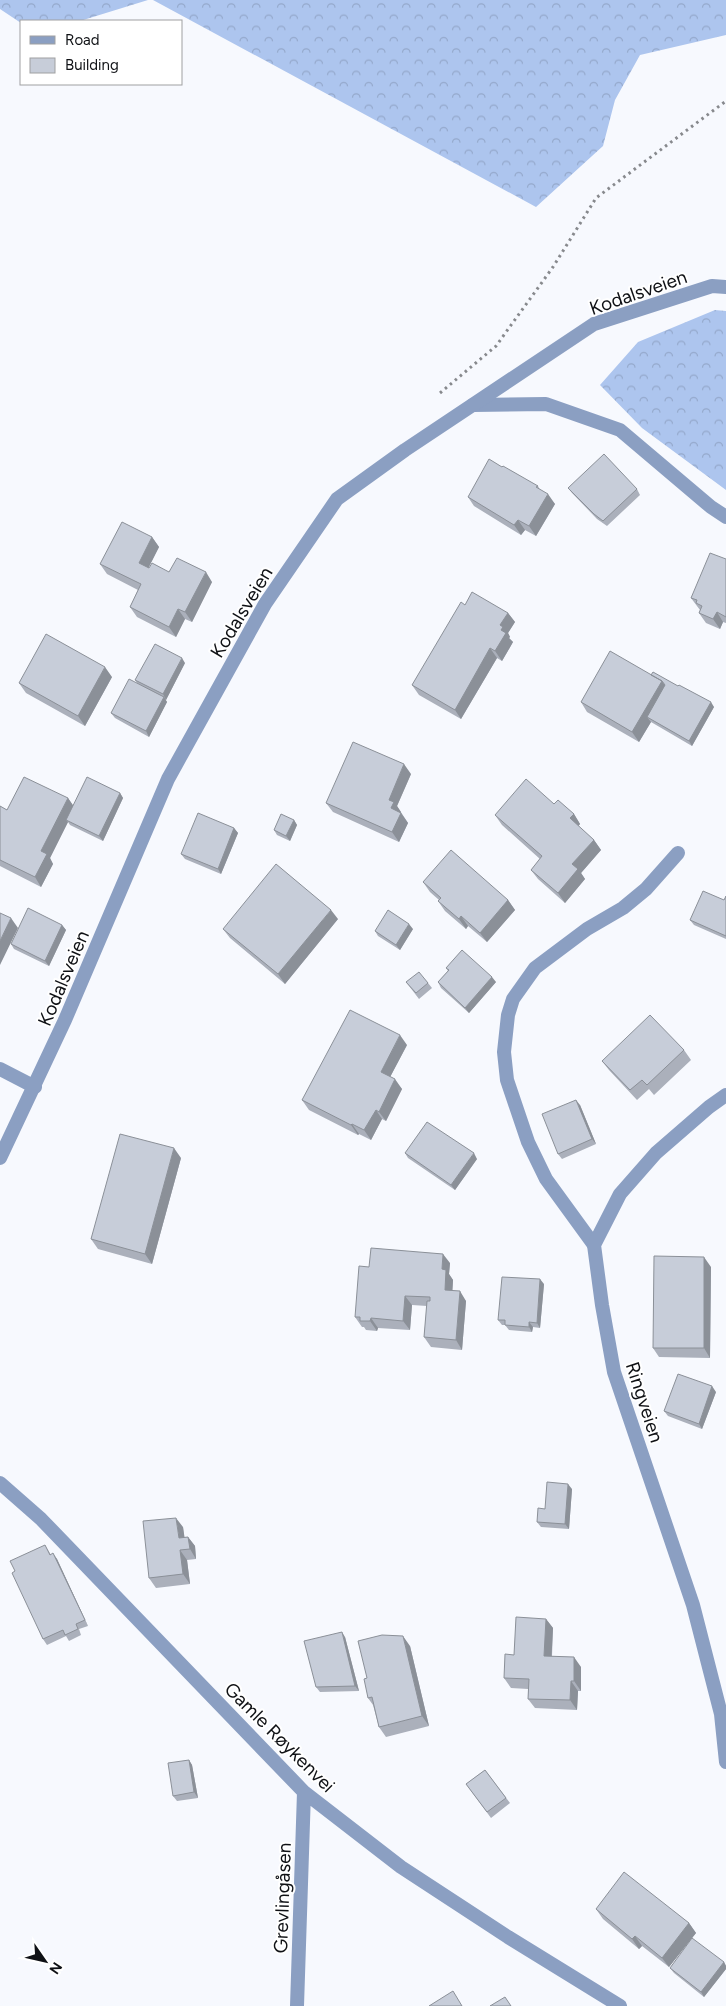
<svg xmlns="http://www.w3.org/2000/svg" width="726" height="2006" font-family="Figtree,sans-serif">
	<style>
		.forest { fill: url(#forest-crowns) }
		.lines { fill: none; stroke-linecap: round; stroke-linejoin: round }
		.path { stroke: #87898d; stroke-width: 3; stroke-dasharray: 2.5 4; stroke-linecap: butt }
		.service { stroke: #8b9fc2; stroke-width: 14 }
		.minor { stroke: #8b9fc2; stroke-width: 14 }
		.wall { fill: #abb0bb }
		.shaded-wall { fill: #8b9098 }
		.building { fill: #c7cdd9; stroke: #8b9098 }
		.labels { text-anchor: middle; stroke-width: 4; stroke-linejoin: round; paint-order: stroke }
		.street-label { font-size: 19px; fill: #0f1115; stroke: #fff }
	</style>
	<defs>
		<pattern id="forest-crowns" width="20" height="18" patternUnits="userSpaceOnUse" patternTransform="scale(1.25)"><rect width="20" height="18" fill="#adc5ee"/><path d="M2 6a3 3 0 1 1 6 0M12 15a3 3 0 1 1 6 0" fill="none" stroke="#94a8cb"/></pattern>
	</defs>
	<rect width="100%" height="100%" fill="#f7f9fe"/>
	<!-- forest -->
	<path class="forest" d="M0,0H148L80,21H21V23L0,9Z
		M153,0H726V35L640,55L615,100L603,146L536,207Z
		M715,310L726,311V490L642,428L600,385L638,342Z"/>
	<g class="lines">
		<!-- path -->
		<path class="path" d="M440,393L496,346L553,267L596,198L726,101"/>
		<!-- service -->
		<path class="service" d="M473,405L546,404L620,430L711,507L726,517
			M0,1069L35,1087
			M594,1245L546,1179L528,1142L507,1080L504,1052L508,1015L513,999L535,968L587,929L623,908L646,889L678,853"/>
		<!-- minor -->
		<path class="minor" d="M726,1095L709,1107L656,1153L620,1194L594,1245L602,1305L614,1372L693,1605L721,1714L726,1762
			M0,1158L65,1020L168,779L265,604L337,499L405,450L594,324L712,286L726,287
			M0,1483L41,1519L304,1792L401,1867L508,1937L620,2006
			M297,2006L304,1792"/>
	</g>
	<!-- wall -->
	<path class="wall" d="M538,486L540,490L555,504L536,536L525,530L521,535L474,506L468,497Z
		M568,488L637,489L640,495L607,526L597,519L572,493Z
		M152,537L159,547L148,568L212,582L192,622L185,619L176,637L137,617L130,607L138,590L107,574L100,564Z
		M726,559V623L723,622L720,629L706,623L699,613L700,610L691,598Z
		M465,605L508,613L515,622L508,633L510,637L509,638L513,642L502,661L497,658L461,719L419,695L412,685Z
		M185,663L166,700L165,699L167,702L149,737L115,718L111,713L137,683L135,680Z
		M651,675L714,707L692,746L651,722L639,742L587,712L581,702Z
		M112,677L85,726L26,693L19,683Z
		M411,774L397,806L408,823L399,842L333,812L326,803Z
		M120,793L123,798L103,841L70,825L68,822L50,858L53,864L41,887L0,866V806L7,810L68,798L73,806Z
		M554,804L574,814L580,824L578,826L594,840L601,850L581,873L585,879L565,903L538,879L531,870L540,859L502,825L495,815Z
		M294,820L297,825L290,841L277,835L274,830Z
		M234,828L238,833L221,874L185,859L181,854Z
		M423,882L508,900L515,910L487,942L468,926L466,929L445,911L438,901L439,900L430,892Z
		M726,896V939L694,925L690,920L724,900Z
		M338,919L285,984L230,938L223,929Z
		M62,925L66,930L49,966L14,949L11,944Z
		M413,929L400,950L378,936L375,931Z
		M446,968L496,982L469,1013L441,988L438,982L448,971Z
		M406,982L428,983L432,988L419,999Z
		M407,1045L390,1077L402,1089L386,1121L382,1119L371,1140L359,1134L358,1135L309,1110L302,1100Z
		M684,1050L691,1060L654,1095L649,1089L637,1100L609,1070L602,1061Z
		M580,1105L596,1144L562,1159L558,1154Z
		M405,1153L477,1159L455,1190L408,1158Z
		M181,1158L152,1264L98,1249L91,1239Z
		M450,1263L449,1274L453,1280L452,1291L466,1301L462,1350L431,1347L424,1337L427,1306L412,1305L410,1330L378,1328L377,1331L366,1330L364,1327H362L355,1317L369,1267Z
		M711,1267L710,1358L659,1357L653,1348Z
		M544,1284L540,1328L533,1327L532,1332L509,1330L505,1325H502L498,1320Z
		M716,1392L702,1429L668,1416L664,1411Z
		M572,1489L569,1529L541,1527L537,1522L545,1509Z
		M183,1527L184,1537H188L195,1546L196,1559L187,1560L190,1584L156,1588L149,1578Z
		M45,1545L51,1555L57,1559L88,1626L79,1629L81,1635L69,1641L66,1636L47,1645L43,1639L15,1571Z
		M546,1619L553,1628L552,1656L581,1667V1691H578L577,1710L535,1708L528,1699V1689L511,1688L504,1678L514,1655Z
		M345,1637L359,1691L320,1692L316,1687Z
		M410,1646L429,1726L386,1737L379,1727L373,1705L368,1698L367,1678Z
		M189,1760L192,1765L198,1798L177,1801L173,1796Z
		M485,1770L510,1803L491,1818L466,1784Z
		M596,1909L689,1923L696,1933L669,1967L642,1946L639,1949L603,1919Z
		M724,1962L726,1966V1969L704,1997L674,1973L670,1968Z"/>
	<!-- shaded-wall -->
	<path class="shaded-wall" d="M548,494L555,504L536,536L529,526Z
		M518,520L525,530L521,535L514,525Z
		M152,537L159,547L146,573L139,563Z
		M206,572L212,582L192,622L185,612Z
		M178,609L185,619L176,637L169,627Z
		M717,612L723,622L720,629L713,619Z
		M508,613L515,622L508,633L510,637L509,638L513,642L502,661L495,651L501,630L500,625Z
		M490,648L497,658L461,719L455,710Z
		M182,658L185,663L166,700L163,694Z
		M105,667L112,677L85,726L78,716Z
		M662,681L669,691L647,717L651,722L639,742L632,732Z
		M164,697L167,702L149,737L146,731Z
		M711,702L714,707L692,746L689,741Z
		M404,764L411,774L397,806L401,812L398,818L391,808L389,800Z
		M120,793L123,798L103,841L99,836Z
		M68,798L75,808L66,820L68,822L50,858L53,864L41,887L35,877L41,851Z
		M401,813L408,823L399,842L392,832Z
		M574,814L580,824L577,828L570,818Z
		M294,820L297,825L290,841L286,836Z
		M234,828L238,833L221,874L218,869Z
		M594,840L601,850L581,873L585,879L565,903L558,893L572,864Z
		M508,900L515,910L487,942L480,933Z
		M331,910L338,919L285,984L278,974Z
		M461,916L468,926L466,929L459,919Z
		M11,918L18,928L0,965V941Z
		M409,924L413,929L400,950L396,945Z
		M62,925L66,930L49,966L45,961Z
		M492,977L496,982L469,1013L465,1008Z
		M400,1035L407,1045L388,1081L381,1072Z
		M395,1079L402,1089L386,1121L379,1112Z
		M576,1100L580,1105L596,1144L592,1139Z
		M376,1110L382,1119L371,1140L364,1130Z
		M352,1124L359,1134L358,1135L351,1125Z
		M174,1148L181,1158L152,1264L145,1254Z
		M474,1153L477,1159L455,1190L451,1185Z
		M443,1254L450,1263L449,1274L453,1280L452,1300L445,1290L442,1269Z
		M704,1257L711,1267L710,1358L704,1348Z
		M540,1279L544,1284L540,1328L537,1323Z
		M460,1291L466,1301L462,1350L456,1340Z
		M405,1296L412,1305L410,1330L403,1321Z
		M371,1318L378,1328L377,1331L370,1321Z
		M529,1322L533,1327L532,1332L529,1327Z
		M712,1386L716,1392L702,1429L699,1424Z
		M568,1484L572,1489L569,1529L565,1524Z
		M176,1518L183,1527L186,1547L179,1538Z
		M188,1537L195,1546L196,1559L190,1549Z
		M180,1550L187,1560L190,1584L183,1574Z
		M53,1553L57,1559L88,1626L85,1620Z
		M546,1619L553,1628L551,1666L544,1656Z
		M342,1632L345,1637L359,1691L355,1686Z
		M403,1636L410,1646L429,1726L422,1716Z
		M574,1657L581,1667V1691L574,1681Z
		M571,1681L578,1691L577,1710L570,1700Z
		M189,1760L192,1765L198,1798L194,1792Z
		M689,1923L696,1933L669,1967L662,1958Z
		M635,1936L642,1946L639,1949L632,1939Z
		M724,1962L726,1966V1969L704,1997L701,1992Z"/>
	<!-- building -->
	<path class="building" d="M604,454L637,489L603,521L594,514L568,488Z
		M489,459L502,467L503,466L538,486L536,487L548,494L529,526L518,520L514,525L468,497Z
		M122,522L152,537L139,563L149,568L152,563L169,572L177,558L206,572L185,612L178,609L169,627L130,607L141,584L100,564Z
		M710,553L726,559V617L717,612L713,619L699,613L702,606L696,603L697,600L691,598Z
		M472,592L508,613L500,625L503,627L501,630L506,633L495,651L490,648L455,710L412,685L461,602L465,605Z
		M46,634L105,667L78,716L19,683Z
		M155,644L182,658L163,694L135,680Z
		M610,651L662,681L632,732L581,702Z
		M653,672L678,686L679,685L711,702L689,741L647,717L665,685L662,681L651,675Z
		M129,679L164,697L146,731L111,713Z
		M353,742L404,764L389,800L394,802L391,808L401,813L392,832L326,803Z
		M24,777L68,798L41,851L47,854L35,877L0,860V806L7,810Z
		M87,777L120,793L99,836L66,820Z
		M526,779L554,804L558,800L574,814L570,818L594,840L572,864L578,869L558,893L531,870L542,856L495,815Z
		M198,813L234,828L218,869L181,854Z
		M281,814L294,820L286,836L274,830Z
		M451,850L508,900L480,933L461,916L459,919L438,901L441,898L423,882Z
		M276,864L331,910L278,974L223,929Z
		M703,891L724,900L726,896V936L690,920Z
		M28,908L62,925L45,961L11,944Z
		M388,910L409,924L396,945L375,931Z
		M0,913L11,918L0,941Z
		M462,950L492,977L465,1008L438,982L449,970L446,968Z
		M419,972L428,983L416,993L406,982Z
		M350,1010L400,1035L381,1072L395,1079L379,1112L376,1110L364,1130L352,1124L351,1125L302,1100Z
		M650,1015L684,1050L647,1085L642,1080L630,1090L602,1061Z
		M576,1100L592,1139L558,1154L542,1114Z
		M427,1122L474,1153L451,1185L405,1153Z
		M120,1134L174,1148L145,1254L91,1239Z
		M371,1248L443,1254L442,1269L446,1270L445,1290L460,1291L456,1340L424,1337L427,1301H430V1297L405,1296L403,1321L371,1318L370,1321H360V1317H355L359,1266L369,1267Z
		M654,1256L704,1257V1348H653Z
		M502,1277L540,1279L537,1323L529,1322V1327L505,1325V1320H498Z
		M678,1374L712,1386L699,1424L664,1411Z
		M547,1482L568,1484L565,1524L537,1522L538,1508L545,1509Z
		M176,1518L179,1538L188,1537L190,1549L180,1550L183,1574L149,1578L143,1521Z
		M45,1545L50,1555L53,1553L85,1620L76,1624L78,1629L65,1635L63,1630L43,1639L12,1573L15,1571L10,1561Z
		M516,1617L546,1619L544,1656L574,1657V1681H571L570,1700L528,1699L529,1679L504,1678L505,1654L514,1655Z
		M342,1632L355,1686L316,1687L304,1641Z
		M382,1635L403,1636L422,1716L379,1727L372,1697L368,1698L364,1679L367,1678L358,1641Z
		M189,1760L194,1792L173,1796L168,1763Z
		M485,1770L506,1798L487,1812L466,1784Z
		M624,1872L689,1923L662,1958L635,1936L632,1939L596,1909Z
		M692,1938L724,1962L701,1992L670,1968Z
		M453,1991L462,2006H429Z
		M505,1997L511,2006H490Z"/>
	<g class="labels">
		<!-- street labels -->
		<g class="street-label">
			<text transform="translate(638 292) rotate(-19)" y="7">Kodalsveien</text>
			<text transform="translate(241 612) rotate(-59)" y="7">Kodalsveien</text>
			<text transform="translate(63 978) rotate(-67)" y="7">Kodalsveien</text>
			<text transform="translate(645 1402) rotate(72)" y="7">Ringveien</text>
			<text transform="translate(280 1737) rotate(45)" y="7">Gamle Røykenvei</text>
			<text transform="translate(282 1898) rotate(-88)" y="7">Grevlingåsen</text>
		</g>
	</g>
	<!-- legend -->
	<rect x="20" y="20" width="162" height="65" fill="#ffffff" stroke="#9fa0a1"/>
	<rect x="30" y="36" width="25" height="8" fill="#8b9fc2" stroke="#9fa0a1"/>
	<text x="65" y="45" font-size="15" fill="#0f1115">Road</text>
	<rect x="30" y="58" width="25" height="15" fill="#c7cdd9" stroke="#9fa0a1"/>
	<text x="65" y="70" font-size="15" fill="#0f1115">Building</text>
	<!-- north arrow -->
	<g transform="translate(45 1961) rotate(124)" stroke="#ffffff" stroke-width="4" paint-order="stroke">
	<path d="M0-4L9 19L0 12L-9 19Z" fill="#0f1115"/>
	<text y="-8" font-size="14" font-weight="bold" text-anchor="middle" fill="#0f1115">N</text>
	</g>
</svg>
